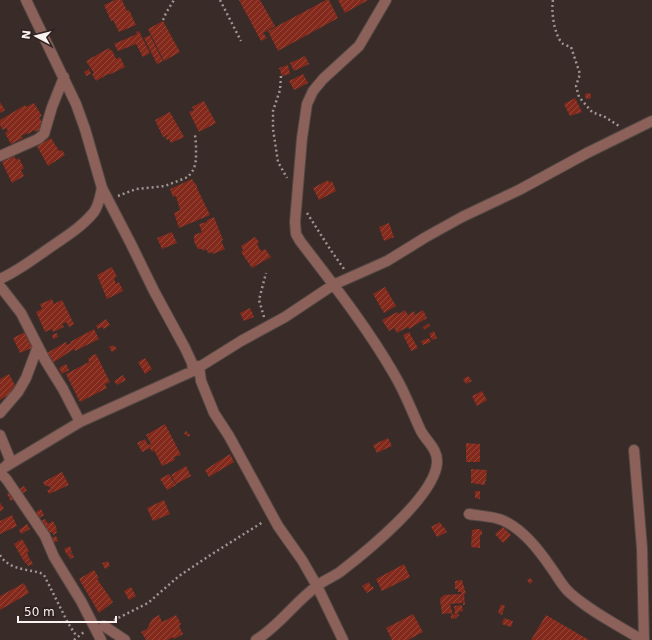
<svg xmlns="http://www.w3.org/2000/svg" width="652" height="640" font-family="'DejaVu Sans',sans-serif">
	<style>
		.building { fill: url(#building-hatch) }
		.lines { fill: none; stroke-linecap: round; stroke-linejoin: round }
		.minor-casing { stroke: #534744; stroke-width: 12 }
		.path { stroke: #a09593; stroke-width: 2.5; stroke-dasharray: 2 3; stroke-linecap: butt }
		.minor { stroke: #8b6159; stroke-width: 10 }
	</style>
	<defs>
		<pattern id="building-hatch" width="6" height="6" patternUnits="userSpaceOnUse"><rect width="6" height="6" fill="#832a1c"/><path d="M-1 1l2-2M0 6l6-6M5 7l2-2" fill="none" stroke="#95493d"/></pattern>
	</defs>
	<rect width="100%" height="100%" fill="#382b28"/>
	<!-- building -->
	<path class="building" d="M115,0H122L127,11L129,10L136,25L119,32L113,20L111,21L104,5Z
		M239,0H260L275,26L263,33L267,38L261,41Z
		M326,0H329L338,18L278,51L268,31Z
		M338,0H368L345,13Z
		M163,21L180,52L164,61L148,29Z
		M139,31L150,53L143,57L136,44L118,51L114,44L137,34L136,32Z
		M150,35L163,61L157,64L144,38Z
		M109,48L111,51L112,50L116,59L120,57L125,67L111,74H108L96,81L92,74L94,73L86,61Z
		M305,56L309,64L294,71L290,63Z
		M288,65L290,74L282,76L279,68Z
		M89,69L91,74L86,76L84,72Z
		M303,74L308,83L294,90L289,81Z
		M585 96a3 3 0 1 1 6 0a3 3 0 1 1-6 0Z
		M575,98L582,112L570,116L564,104Z
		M204,101L216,123L199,132L189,112L194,110L192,107Z
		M0,102L5,110L0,113Z
		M34,103L42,116L39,117L45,127L35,132L34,130L28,134L27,133L21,136L23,138L11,144L5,133L8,131L6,128L3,130L0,125V120L25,105L26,107Z
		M170,112L184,137L171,143L169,139L167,140L165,137L168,136L167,135L163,137L155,120Z
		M51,138L59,151L62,150L65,155L48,166L37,146Z
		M14,156L16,160L19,158L24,168L21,170L24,176L12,183L2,162Z
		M192,179L195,184L197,185V188L210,215L179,228L174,213L180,210L176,196L173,197L170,189Z
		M328,180L329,183L332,181L336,191L319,200L313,188Z
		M214,217L223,240L221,241L225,249L213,254L212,252L208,253L206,249L203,251L202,249H198L194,242V235L202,232L199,224L207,222V220Z
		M389,223L394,237L384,241L379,227Z
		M172,232L177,243L162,249L157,238Z
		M255,237L259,242L257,244L261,251L265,249L271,257L252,268L241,252L243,250L241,246Z
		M112,267L117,277L114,278L116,284L119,282L123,291L107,299L97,275Z
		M385,287L396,306L384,313L373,294Z
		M52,299L54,304L62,300L74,324L69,327L66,322L62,324L64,327L53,332L52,329L45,332L36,312L42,309L40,304Z
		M250,308L254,317L244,321L240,313Z
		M405,310L408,315L414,311L415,315L423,310L427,318L409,329L408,327L397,333L394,328L389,331L382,320L397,312L399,314Z
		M106,319L110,325L104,329L102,327L98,329L96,326Z
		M429,323L430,326L424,330L423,327Z
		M94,329L99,339L75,351L74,349L51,364L45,354L66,342L67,345L71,343L70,342Z
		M27,331L34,347L20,353L13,338Z
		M434,331L437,338L432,340L429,334Z
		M409,332L418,348L411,351L403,335Z
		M57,333L58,337L53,339L52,335Z
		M429,338L431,342L423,345L421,341Z
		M113,345L114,347L115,346L117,349L112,352L109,347Z
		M94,354L95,355L96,354L110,382L105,384L107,388L80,402L66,374L89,362L88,359Z
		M145,358L152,369L145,374L138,362Z
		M66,364L69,370L62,374L59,368Z
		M9,374L17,389L0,400V379Z
		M123,375L126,380L117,385L114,381Z
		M468,376L472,381L466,384L463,379Z
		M482,391L487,400L477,406L472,396Z
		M165,424L181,455L174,457L175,460L162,466L154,450L152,452L150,448L142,452L137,443L145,439L148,445L151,444L146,435Z
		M186,431L190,435L189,437L184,434Z
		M388,438L392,446L377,453L373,445Z
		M466,443L480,444V462H466Z
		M230,454L234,462L209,477L205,470Z
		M186,466L191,476L176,484L171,475Z
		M471,469L487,470L486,481H485V485L471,483Z
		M62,472L69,485L49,494L47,490L51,489L49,486H45L43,482Z
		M169,474L176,485L167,490L160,479Z
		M24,486L27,490L22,494L19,489Z
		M11,491L16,498L11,501L7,494Z
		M475,491H480V499L475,498Z
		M164,500L170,514L153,521L147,508Z
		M0,503L4,508L0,512Z
		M41,509L44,515L35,521L31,515Z
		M12,515L17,526L0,534V521Z
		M45,519L48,524L53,521L57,529L56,530L57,533L53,535L52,532L47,534L39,522Z
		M440,522L443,527L437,531L444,527L447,532L437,537L431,527Z
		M27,524L30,529L21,534L19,530Z
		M503,527L511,535L503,543L495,534Z
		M474,529H479L482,531V535H480V548L471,547L472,530H474Z
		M56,536L58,541L53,543L51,538Z
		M22,539L29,551L27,553L30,560L25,563L14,544Z
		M70,546L72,552L67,555L64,549Z
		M72,553L74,557L70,559L68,555Z
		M31,560L33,564L28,566L26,563Z
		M108,561L110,566L105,569L102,563Z
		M404,564L410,577L382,591L376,579Z
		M94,570L99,578L97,579L113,602L99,613L79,579Z
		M530,578L533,581L530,584L527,580Z
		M462,580L466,594H464L465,605H463L461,592H458V589H455V581Z
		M369,582L371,587L373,586L374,589L367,593L362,586Z
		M24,583L29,593L0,610V596Z
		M131,587L136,596L129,600L124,591Z
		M461,594L462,603L450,604L453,615H451V613L442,614L440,600L441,597H443V595Z
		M501,604L505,606L502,615L498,613Z
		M462,605L463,611L458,612L459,616L456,617L457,618L451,619V616L455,614L454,606Z
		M413,614L423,632L408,640H392L386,628Z
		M159,615L162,622L176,615L181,624L179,626L183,634L174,639L173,637L168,640H146L141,632L147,629L152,619Z
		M546,615L589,640H531Z
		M504,618L513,621L511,627L502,624Z"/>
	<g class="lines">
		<!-- minor casing -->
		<g class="minor-casing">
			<path id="minor" d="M26,0L76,104L85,129L102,188L131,244L154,291L185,348L192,363L193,371
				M0,156L38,139L44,134L52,107L64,77
				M0,279C16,272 31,261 45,251C62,239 81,228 94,212C99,205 100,196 102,188
				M0,286L21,313L45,360L63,389L80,422
				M199,366L201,381L214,413L229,436L278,526L302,560L317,586L343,640
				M0,413L18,392L26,378L38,346
				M0,435L9,457L10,461L6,466
				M634,450L642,548L644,640
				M0,470L80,422L193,371L241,341L285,317L333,285L387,261L426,237L462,217L519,190L587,153L652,121
				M0,472L7,480L45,536L54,557L81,601L101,640
				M469,514C479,516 492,516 502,520C523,529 539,550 552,569C558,577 562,586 570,593C591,612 618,625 642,640
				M104,626L125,640
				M256,640C279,626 296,601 317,586C324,580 333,577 340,572C366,552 435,496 437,463C438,449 427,442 421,431C412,412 405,392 394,374C367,327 333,284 300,241L296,234L295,222L302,138L307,104L313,91L323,79L359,46L386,0"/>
		</g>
		<!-- path -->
		<path class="path" d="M220,0L241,41
			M553,0C551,11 554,34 562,43C564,45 568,46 571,47L580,74L576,86L579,97L592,112L605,117L619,126
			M163,20L166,13L174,0
			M281,76L280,90L273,111V129L278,162L287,178
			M118,196L136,189L165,186L188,177L194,169L196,160V144L195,135
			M307,213L330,249L344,269
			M264,317L259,300L266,273
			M0,555C6,566 20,569 32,571C36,572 40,572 44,575L68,623L77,637
			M114,620L148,603L179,576L212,554L263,522
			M74,640L84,632"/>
		<!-- minor -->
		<use href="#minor" class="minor"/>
	</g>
	<!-- north arrow -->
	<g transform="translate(36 36) rotate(277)" stroke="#2e211f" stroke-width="3" paint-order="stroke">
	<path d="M0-3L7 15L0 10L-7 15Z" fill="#fbf2f0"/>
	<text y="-6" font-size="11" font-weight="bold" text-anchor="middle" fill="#fbf2f0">N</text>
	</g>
	<!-- scale -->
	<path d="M18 616v6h98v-6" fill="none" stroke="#fbf2f0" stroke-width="2"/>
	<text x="24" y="616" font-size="12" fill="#fbf2f0" stroke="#2e211f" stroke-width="3" paint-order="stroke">50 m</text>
</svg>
